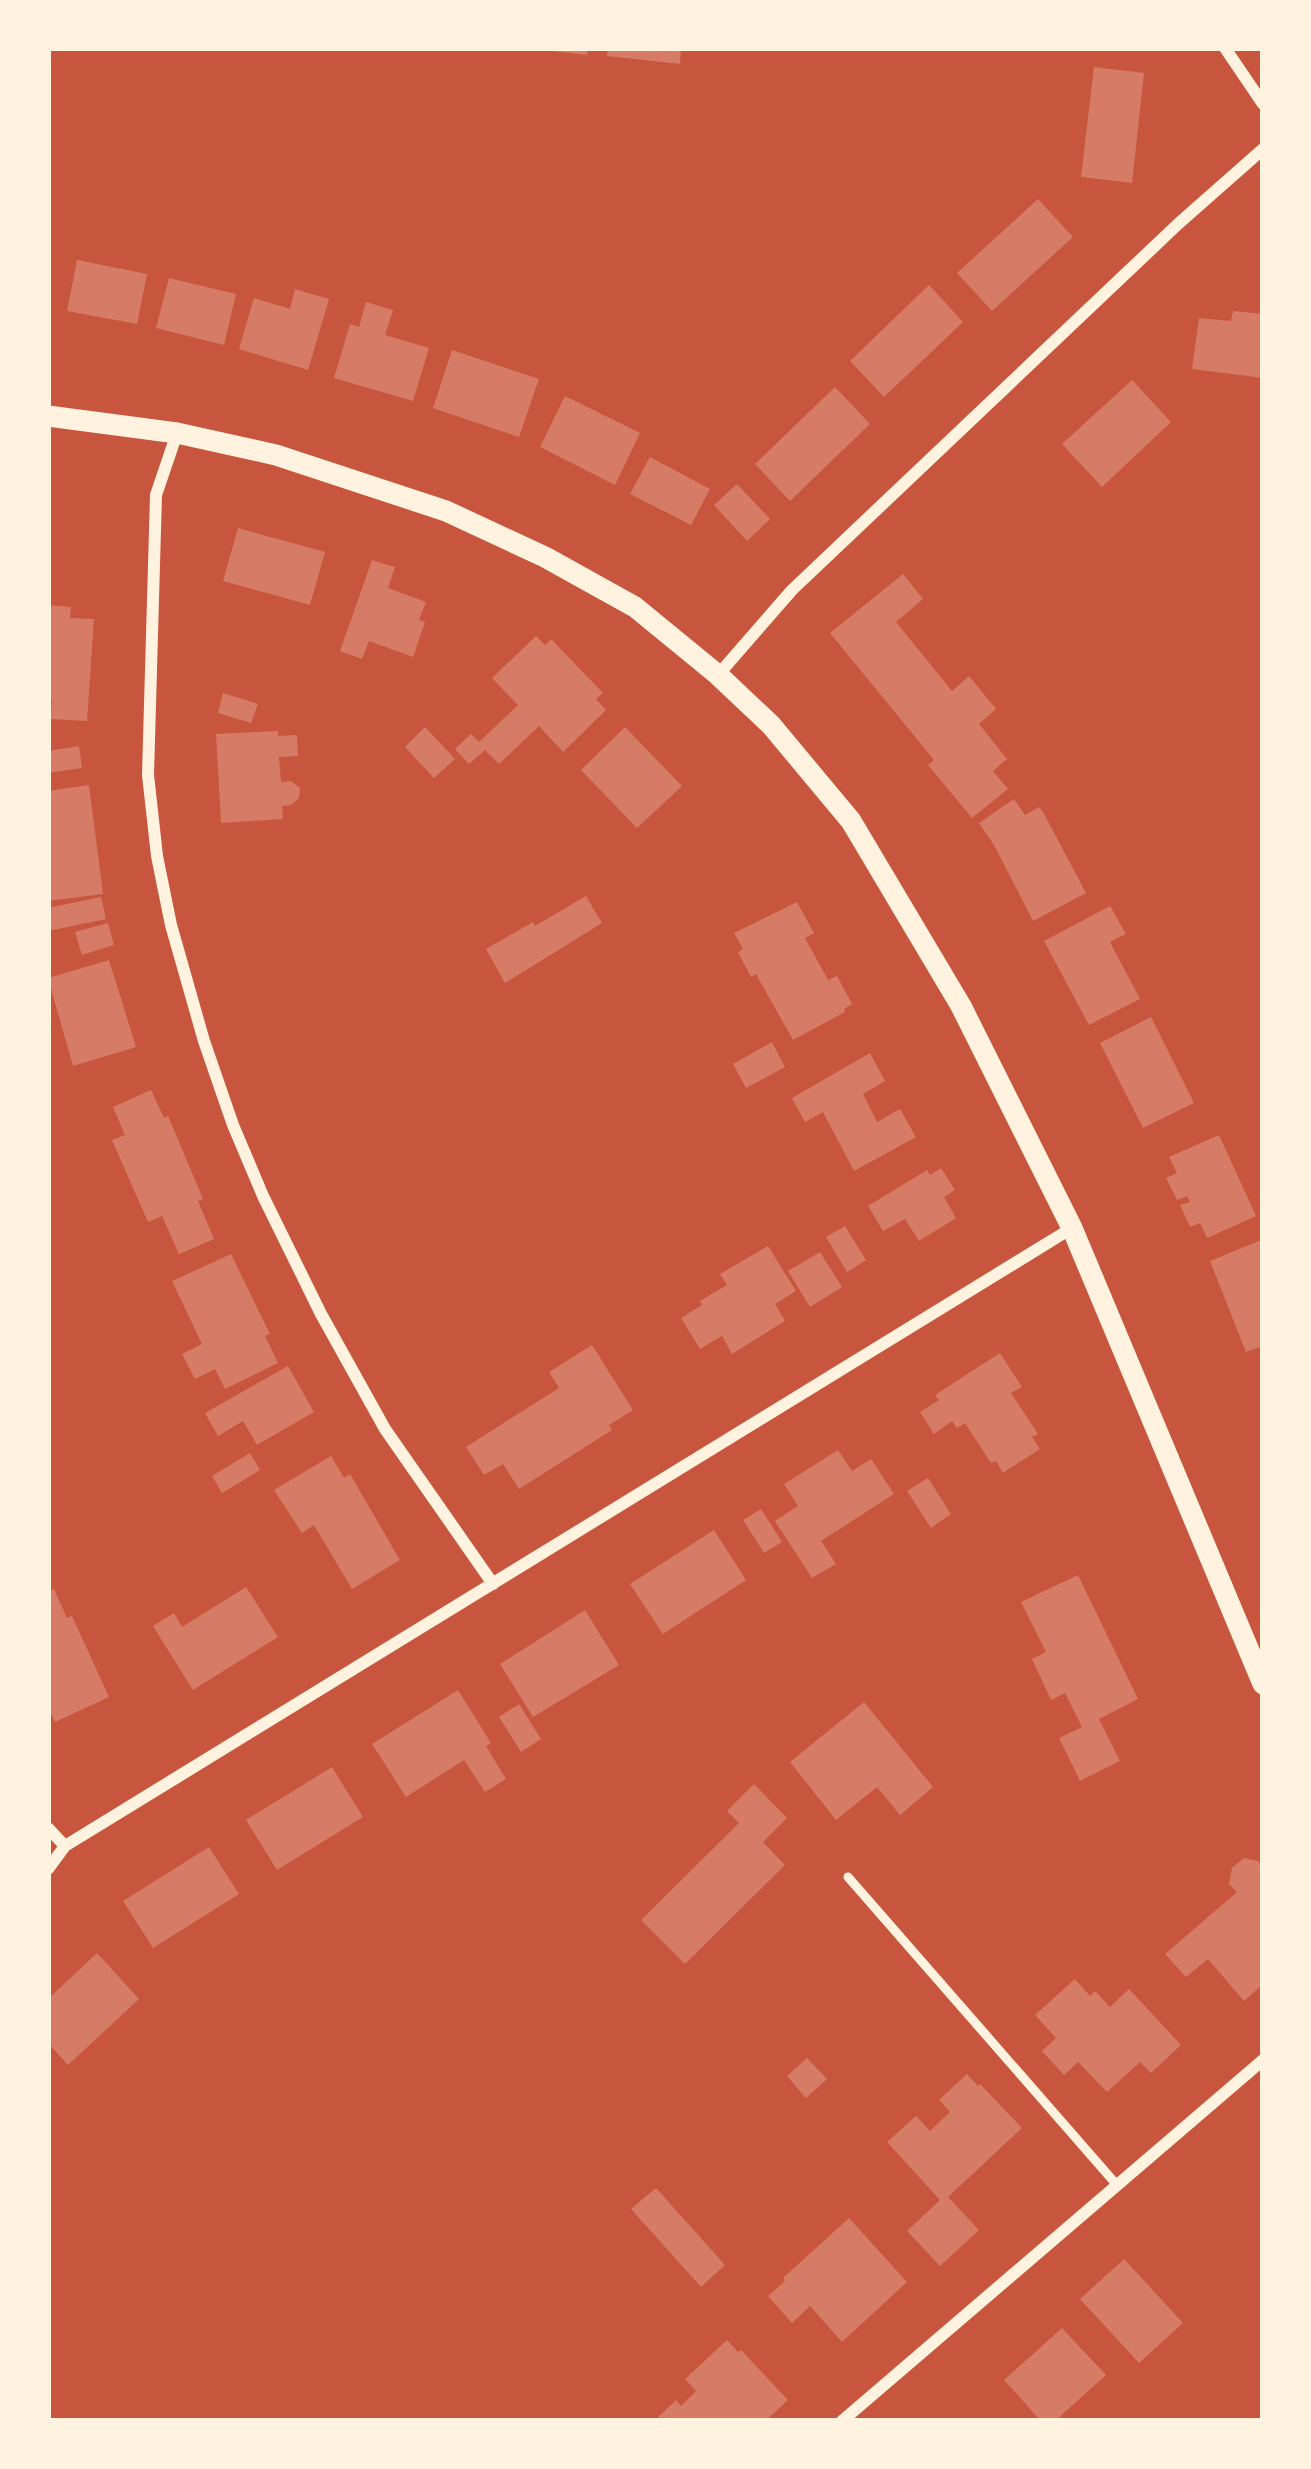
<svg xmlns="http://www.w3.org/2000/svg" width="1311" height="2469" font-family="'Fira Sans',sans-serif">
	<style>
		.building { fill: #d67c66 }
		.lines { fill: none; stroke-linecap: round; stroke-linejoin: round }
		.service { stroke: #fff3e0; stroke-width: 9 }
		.minor { stroke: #fff3e0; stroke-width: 12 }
		.tertiary { stroke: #fff3e0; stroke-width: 21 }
	</style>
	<rect width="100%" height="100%" fill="#c8553d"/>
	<!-- building -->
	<path class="building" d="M553,48H588L587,55L553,51Z
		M608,48H681L680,64L607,56Z
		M1094,67L1144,73L1132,183L1081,177Z
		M1038,199L1073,237L992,311L957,273Z
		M77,260L147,274L137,324L67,311Z
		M169,278L236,294L224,345L156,328Z
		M929,285L963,322L884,397L850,361Z
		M295,289L329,299L308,370L239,349L254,298L290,309Z
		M366,302L393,310L385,335L429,348L413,401L334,378L350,324L359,327Z
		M1233,311L1263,314V378L1192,369L1199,318L1231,321Z
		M452,350L539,379L519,437L433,408Z
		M1132,380L1171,422L1102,487L1062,444Z
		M835,387L870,424L790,501L755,464Z
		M565,396L640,433L615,485L540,447Z
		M650,457L710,489L691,525L630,494Z
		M737,484L770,519L747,541L714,505Z
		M238,528L325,552L310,605L223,581Z
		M372,560L395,567L388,588L426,602L419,620L425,622L413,657L369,641L362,659L340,651Z
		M903,574L923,599L896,622L952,691L969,676L996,709L979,724L1007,759L993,771L1008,789L972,818L928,765L934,760L830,633Z
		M48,605L71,607L70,618L94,619L87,721L50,719L52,700H48Z
		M536,636L545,645L551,639L603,693L596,699L606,710L563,752L539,726L499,764L485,750L469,764L455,749L471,734L479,742L518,705L492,678Z
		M223,693L258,704L251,723L218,713Z
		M425,727L455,759L434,778L405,747Z
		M625,727L682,786L637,828L581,770Z
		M278,731V736L297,735L298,756L279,757L281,782L291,781L300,788L299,798L291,805L282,806L283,819L221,823L216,734Z
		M79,746L82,768L48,773V751Z
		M89,785L103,894L48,901V791Z
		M1014,799L1025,815L1039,807L1043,812L1086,893L1033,921L994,845L979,823Z
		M586,896L602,923L505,983L486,949L533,922L535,926Z
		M101,897L106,919L48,931V908Z
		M797,902L814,933L805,938L828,980L837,976L852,1004L844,1009L845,1012L793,1040L756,974L751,977L738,952L743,949L734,933Z
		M1110,906L1126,934L1110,942L1140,999L1089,1025L1044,941Z
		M108,923L114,945L82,955L75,932Z
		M109,960L136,1047L73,1066L48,978Z
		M1151,1017L1194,1103L1143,1128L1100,1043Z
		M772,1042L785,1067L746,1088L733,1064Z
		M870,1053L885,1081L863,1094L877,1122L900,1109L916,1137L854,1171L823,1112L805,1122L792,1098Z
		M151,1090L164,1118L168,1116L203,1199L198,1201L214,1239L179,1254L162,1216L148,1222L112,1140L125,1135L113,1107Z
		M1219,1135L1256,1216L1207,1238L1200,1223L1190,1227L1180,1205L1190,1202L1187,1196L1177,1200L1166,1178L1177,1173L1169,1157Z
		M941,1168L955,1190L944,1197L956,1218L919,1241L905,1219L883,1231L868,1206L927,1170L930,1175Z
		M845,1226L866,1260L847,1272L826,1237Z
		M1261,1240L1263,1346L1246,1352L1210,1261Z
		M768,1246L796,1291L775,1304L785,1321L732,1354L722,1336L700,1349L681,1318L702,1305L700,1301L727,1285L720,1274Z
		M820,1252L842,1287L810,1307L788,1271Z
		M231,1254L270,1334L265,1336L278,1363L225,1389L215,1369L195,1379L182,1354L202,1344L172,1281Z
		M592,1345L633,1410L609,1425L612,1430L519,1489L503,1464L484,1475L466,1447L559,1388L549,1372Z
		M1000,1353L1022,1387L1011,1393L1038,1434L1032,1437L1040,1449L1003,1473L996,1461L991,1463L965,1423L957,1428L952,1421L934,1434L920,1412L939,1400L935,1395Z
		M288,1366L314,1412L257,1445L243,1421L218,1436L205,1413Z
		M838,1450L852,1471L871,1459L894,1494L821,1541L836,1564L812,1578L775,1521L798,1506L784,1484Z
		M250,1453L260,1470L222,1493L212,1476Z
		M331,1456L344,1478L350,1474L400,1560L352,1589L314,1525L302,1533L274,1490Z
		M928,1478L951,1514L931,1528L907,1491Z
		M761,1509L782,1542L764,1553L743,1520Z
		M714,1530L746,1580L663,1634L630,1584Z
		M1078,1575L1138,1699L1099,1719L1120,1761L1080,1781L1059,1738L1082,1727L1065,1693L1051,1700L1032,1659L1046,1652L1021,1602Z
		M246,1587L278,1637L193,1690L153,1626L174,1613L182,1627Z
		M54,1589L67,1618L72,1616L109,1697L55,1722L48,1707V1592Z
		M585,1610L619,1665L533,1717L500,1664Z
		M458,1690L491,1743L486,1746L506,1779L485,1792L464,1760L406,1797L372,1744Z
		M864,1702L933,1787L900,1815L877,1787L836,1820L790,1762Z
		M519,1704L541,1739L521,1752L499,1717Z
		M332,1767L363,1817L277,1870L246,1820Z
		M754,1784L787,1818L763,1842L785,1865L685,1964L641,1920L739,1823L727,1811Z
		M209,1847L239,1894L153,1948L123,1901Z
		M1244,1858L1258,1861L1263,1867V1984L1244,2001L1208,1959L1186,1977L1165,1954L1237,1892L1229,1884L1232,1868Z
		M97,1953L139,1999L68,2065L48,2043V1999Z
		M1075,1979L1090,1996L1095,1991L1110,2007L1129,1989L1181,2045L1151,2073L1140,2062L1107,2092L1078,2062L1064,2075L1042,2051L1056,2038L1035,2015Z
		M807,2058L827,2079L806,2098L787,2076Z
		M967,2074L978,2086L980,2084L1022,2128L948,2197L979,2230L940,2266L907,2231L940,2200L887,2142L916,2116L930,2131L950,2112L939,2100Z
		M656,2188L725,2265L701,2287L631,2209Z
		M849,2218L907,2282L842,2342L810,2306L792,2323L768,2296L785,2281L783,2278Z
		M1124,2259L1183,2323L1139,2363L1080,2299Z
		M1062,2328L1106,2375L1055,2421H1041L1004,2380Z
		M727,2340L738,2352L741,2350L788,2400L765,2421H662L658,2417L676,2400L681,2406L696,2391L685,2379Z"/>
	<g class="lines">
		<!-- service -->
		<path class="service" d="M848,1877L1116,2184"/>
		<!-- minor -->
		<path class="minor" d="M1225,48L1263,104
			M177,433L156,495L148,775L157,856L171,925L204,1041L233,1125L263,1196L321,1314L385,1429L493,1584
			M718,675L792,590L1178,224L1263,149
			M48,1828L65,1846L1072,1228
			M48,1869L65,1846
			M842,2421L1263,2060"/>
		<!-- tertiary -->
		<path class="tertiary" d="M48,416L177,433L276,455L446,511L545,557L635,607L718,675L771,725L851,821L961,1006L1072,1228L1263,1684"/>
	</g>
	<!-- border -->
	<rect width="1311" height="2469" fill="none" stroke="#fff3e0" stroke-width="102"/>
</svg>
